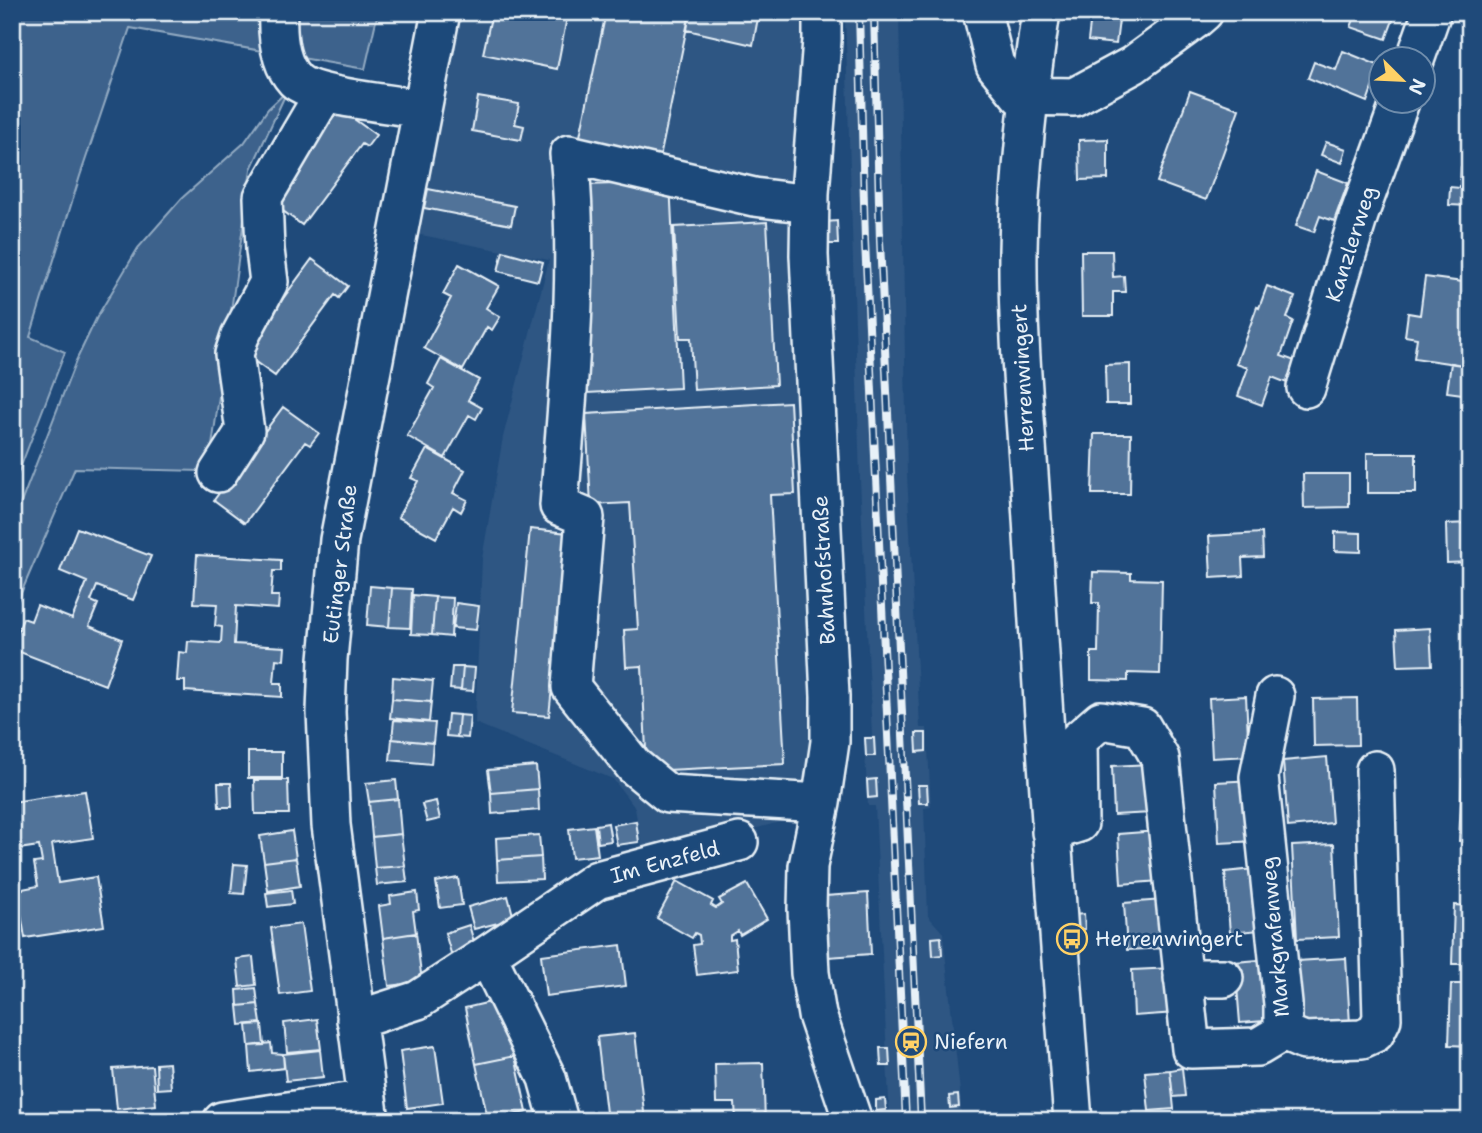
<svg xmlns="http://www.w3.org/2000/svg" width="1482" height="1133" font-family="'Shantell Sans',sans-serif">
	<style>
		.built { fill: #2e5683 }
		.green { fill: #3c628c; stroke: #92aac2; stroke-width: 2 }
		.building { fill: #517399; stroke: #e8f1f8; stroke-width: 2 }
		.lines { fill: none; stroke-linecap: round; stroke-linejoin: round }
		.minor-casing { stroke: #e8f1f8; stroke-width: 42 }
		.minor { stroke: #1f4a7a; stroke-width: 37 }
		.rail-casing { stroke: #e8f1f8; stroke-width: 8 }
		.rail { stroke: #1f4a7a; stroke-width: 5; stroke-dasharray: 16; stroke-linecap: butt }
		.labels { text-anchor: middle; stroke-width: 5; stroke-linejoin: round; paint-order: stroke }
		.street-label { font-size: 21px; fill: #e8f1f8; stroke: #1f4a7a }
		.poi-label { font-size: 21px; fill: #e8f1f8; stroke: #1f4a7a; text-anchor: start }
	</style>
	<rect width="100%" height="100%" fill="#1f4a7a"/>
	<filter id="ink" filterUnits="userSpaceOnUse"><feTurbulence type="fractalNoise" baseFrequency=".0143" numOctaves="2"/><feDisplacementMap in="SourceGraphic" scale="14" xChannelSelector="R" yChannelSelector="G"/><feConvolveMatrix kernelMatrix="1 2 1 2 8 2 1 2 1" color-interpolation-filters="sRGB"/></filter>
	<g filter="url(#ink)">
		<!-- built -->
		<path class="built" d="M461,12H805L793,233L811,772L798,817L644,859L635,808L613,779L475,723L482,559L503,437L549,260L416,234Z
			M845,12H899L907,474L920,728H927L931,807L924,808L928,916L943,933L960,1092L961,1116L958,1121H890L875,806H868L864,737L872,736L860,479Z"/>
		<!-- green -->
		<path class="green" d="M12,12H378L365,69L130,28L80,176L30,337L65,352L12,489Z
			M287,91L251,169L212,446L202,471L75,468L12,614V526L76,361L97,317L138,248L182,198L244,143L268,109Z"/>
		<!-- building -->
		<path class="building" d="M492,12H568L557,69L483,54Z
			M606,12H690L660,158L579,141Z
			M690,12H759L753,45L687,30Z
			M1083,12H1120L1116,44L1088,41L1091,16L1083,15Z
			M1352,12H1396L1386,39L1351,27L1356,14Z
			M1343,51L1380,66L1367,102L1308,78L1314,62L1336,70Z
			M1190,91L1239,109L1206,200L1157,182Z
			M478,97L519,104L515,124L524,126L521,140L472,131Z
			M340,109L376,135L367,147L362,144L302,225L271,202Z
			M1108,139V179L1080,180L1079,140Z
			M1326,142L1346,149L1342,163L1321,155Z
			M1461,167H1470V206L1449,205L1450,187L1460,188Z
			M1316,171L1348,183L1334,221L1320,216L1314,232L1296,226Z
			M670,182L680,388L587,393L572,187L586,185Z
			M428,189L515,206L511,225L424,208Z
			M837,221L838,244H827L826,222Z
			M767,222L776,385L694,390L691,338H680L674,227Z
			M503,251L543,262L538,281L498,271Z
			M1081,251H1112L1113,277L1124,276L1125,292H1113V316H1082Z
			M312,259L348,286L339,298L335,295L275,376L243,353Z
			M459,264L499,286L486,308L500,317L492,330L487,327L463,370L424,348L451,298L443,294Z
			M1425,277L1470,283V309L1462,365L1414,358L1417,338L1405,336L1408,313L1420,315Z
			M1267,286L1295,297L1287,318L1293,321L1281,356L1295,361L1287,383L1272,377L1262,405L1238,396L1248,368L1236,364L1257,307L1259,308Z
			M441,359L479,380L468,400L482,408L476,419L469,415L445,458L407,436L434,388L428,384Z
			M1451,363L1470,366V395L1447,392Z
			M1130,364V404H1106L1105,365Z
			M790,402L795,494L770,495L785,764L647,771L642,666L626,667L624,630L638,629L630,503L591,505L586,414Z
			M283,407L319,433L310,445L305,442L245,523L214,500Z
			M1094,434H1131L1130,494H1092Z
			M427,449L465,470L453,493L467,500L461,512L453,507L436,538L398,517L418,481L411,478Z
			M1367,453H1416V493H1367Z
			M1303,474H1349V507L1304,508Z
			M1470,523V562L1447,563L1446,524Z
			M77,528L151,556L133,600L97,586L91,601L98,604L89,626L122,639L105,685L12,649L23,618L31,621L37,605L72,619L87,582L60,571Z
			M530,529L568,533L549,716L512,713Z
			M1335,532L1361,533V552L1335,551Z
			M1262,533L1263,557L1242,558L1243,576L1211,578L1209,536Z
			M197,555L281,560V571H273L271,596H279L278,609L236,606L234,644L285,647L284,660L276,659L274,683H282V697L185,691V681H177L179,652L187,653L188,641L221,643L222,627L215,626L217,604L194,603Z
			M1093,572L1131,573V579L1162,580L1160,674L1128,673V681L1091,680V652H1098L1099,603H1092Z
			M370,586L392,588L389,627L367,625Z
			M392,588L412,589L410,628L389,627Z
			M413,595L435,597L432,635L411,634Z
			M435,597L453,598L451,637L432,635Z
			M456,603L479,606L476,630L453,628Z
			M1430,628L1432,665L1398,666L1396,630Z
			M452,667H463L461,690L450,689Z
			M463,667L475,668L473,691L461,690Z
			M393,677L433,681L431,702L392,699Z
			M1246,696L1249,756L1212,758L1209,698Z
			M1357,698L1358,745L1314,746L1313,699Z
			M1464,698H1470V760L1462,759Z
			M392,699L431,702L429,722L390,718Z
			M448,714L459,715L457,737L446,736Z
			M459,715L470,716L468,738L457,737Z
			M394,720L435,723L433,743L392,739Z
			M916,733H926V751L917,752Z
			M865,738H874L875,756H866Z
			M392,739L433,743L431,764L390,760Z
			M248,752H282V778H248Z
			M1327,757L1332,823L1288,827L1283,761Z
			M1150,764L1152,813L1114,815L1112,766Z
			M536,766L538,789L491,793L488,770Z
			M876,779L877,797L868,798L867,780Z
			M1462,779L1470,780V841H1459Z
			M254,780H288L289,814H255Z
			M396,780L398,799L369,802L366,783Z
			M1254,780L1257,841L1219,843L1216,782Z
			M218,783H231L232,807H219Z
			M918,785H927L928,803H919Z
			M538,789L539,810L492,814L491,793Z
			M85,791L93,838L52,844L58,883L96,877L104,926L25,938L17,890L38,886L34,863L42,862L39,846L12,850V802Z
			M398,799L401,834L372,837L369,802Z
			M436,801L440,819L427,822L422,804Z
			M636,821L639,842L617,845L613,825Z
			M608,823L611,841L598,843L596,825Z
			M594,826L598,855L572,858L569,829Z
			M292,831L296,858L264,862L260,836Z
			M1157,831L1160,881L1121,884L1118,834Z
			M401,834L405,866L375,868L372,837Z
			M539,835L541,857L497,860L496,838Z
			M1334,844L1339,937L1297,939L1292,846Z
			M541,857L542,879L498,881L497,860Z
			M296,858L300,886L268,891L264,862Z
			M234,864L247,865L244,894L231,893Z
			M405,866L407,882L377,885L375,868Z
			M1264,868L1269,929L1230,933L1225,872Z
			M458,878L462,905L440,908L436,882Z
			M677,881L713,901L711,905L716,908L722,904L719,899L747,884L767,919L740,935L738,931L730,936V940L735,939L738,970L697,975L693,945L700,944L699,935L695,933L692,938L657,918Z
			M291,890L293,904L268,907L266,893Z
			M417,892L419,910L413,911L416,933L383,938L379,906L391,904L390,896Z
			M868,893L871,954L828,957L825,896Z
			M508,896L514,919L474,929L468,907Z
			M1163,900L1166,948L1127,950L1124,903Z
			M1454,905L1470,906V964H1452Z
			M1084,914L1085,929L1075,930L1074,915Z
			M301,924L310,991L280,995L271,928Z
			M469,925L477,952L453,960L445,933Z
			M416,933L422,982L389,986L383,938Z
			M941,937L942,955L933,956L932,938Z
			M621,945L626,986L546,996L541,955Z
			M253,957L256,985L240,987L237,959Z
			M1346,958L1350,1024L1301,1027L1297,961Z
			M1271,959L1277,1020L1240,1023L1235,962Z
			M1173,968L1176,1013L1134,1016L1132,970Z
			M1451,984H1470V1046L1449,1045Z
			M256,988L258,1004L238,1006L237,990Z
			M503,999L515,1056L476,1064L465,1008Z
			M258,1004L261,1023L240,1025L238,1006Z
			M317,1019L321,1049L287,1052L284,1023Z
			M262,1024L264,1045L249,1046L247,1025Z
			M635,1033L645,1121H607L597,1037Z
			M271,1043L272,1053L283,1054L284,1068L251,1072L249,1046Z
			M435,1046L443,1103L407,1108L400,1051Z
			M880,1048H889L890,1066H881Z
			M320,1050L323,1077L286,1081L283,1054Z
			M515,1056L527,1112L488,1120L476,1064Z
			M169,1063L171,1088L157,1089L156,1064Z
			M763,1063L765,1121H736L735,1103H716L715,1064Z
			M152,1066L156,1105L117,1109L113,1069Z
			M1182,1068L1185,1096L1173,1097L1170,1070Z
			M1170,1070L1174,1109L1149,1111L1145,1072Z
			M958,1095L959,1107L950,1108L949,1096Z
			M885,1099L886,1110L876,1111V1100Z"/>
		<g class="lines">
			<!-- minor casing -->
			<g class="minor-casing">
				<path id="minor" d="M278,12C277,34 279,63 295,80C310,96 397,105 422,109
					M822,12V40L810,193L809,255L830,696V742L821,803L808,866L807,909L810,973L817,1015L853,1121
					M982,12L995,65L1020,96L1074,97L1133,65L1196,19L1204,12
					M1041,12C1029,92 1019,171 1018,251C1017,346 1028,441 1033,536C1044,731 1058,926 1073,1121
					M1415,60L1432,12
					M810,204L754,197L569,154C581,271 568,389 559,506L585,517L571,687L634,766L668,794L821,803
					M1306,388L1359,215L1400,102
					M218,473L245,431L234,354L240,336L269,282L265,250L263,197L319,102V92
					M1051,832L1079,823L1078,740L1101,720L1142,727L1160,758L1191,1049L1258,1047L1283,1032V1004L1259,777L1275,696
					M487,955L547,1078L559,1121
					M1183,978H1224
					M356,1020L418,1000L487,955L597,880L739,842
					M1283,1032L1304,1041L1362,1039L1375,1033L1382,1019L1375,770
					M222,1121L367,1099
					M370,1121L331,825L326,712L328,659L339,540L441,12"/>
			</g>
			<!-- minor -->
			<use href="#minor" class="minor"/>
			<!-- rail casing -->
			<g class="rail-casing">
				<path id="rail" d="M859,12L865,241L906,1121
					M874,12L880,241L921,1121"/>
			</g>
			<!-- rail -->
			<use href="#rail" class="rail"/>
		</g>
	</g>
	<!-- icons -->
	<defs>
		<g id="bus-ring" transform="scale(1.575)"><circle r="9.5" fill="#1f4a7a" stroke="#ffd166" stroke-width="1.5"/><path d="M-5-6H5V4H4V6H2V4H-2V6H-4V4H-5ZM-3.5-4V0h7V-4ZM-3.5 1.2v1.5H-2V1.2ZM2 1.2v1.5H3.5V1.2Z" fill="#ffd166"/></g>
		<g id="station-ring" transform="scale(1.575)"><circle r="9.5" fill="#1f4a7a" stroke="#ffd166" stroke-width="1.5"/><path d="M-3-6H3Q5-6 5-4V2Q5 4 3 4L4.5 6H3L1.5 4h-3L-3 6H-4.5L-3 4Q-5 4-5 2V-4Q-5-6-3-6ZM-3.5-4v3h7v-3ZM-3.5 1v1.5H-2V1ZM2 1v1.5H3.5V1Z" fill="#ffd166"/></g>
	</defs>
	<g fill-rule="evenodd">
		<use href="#bus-ring" x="1072" y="939"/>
		<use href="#station-ring" x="911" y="1042"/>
	</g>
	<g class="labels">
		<!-- street labels -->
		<g class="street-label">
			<text transform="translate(1351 244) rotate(-72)" y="7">Kanzlerweg</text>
			<text transform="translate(1023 378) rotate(-93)" y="7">Herrenwingert</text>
			<text transform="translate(340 564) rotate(-83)" y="7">Eutinger Straße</text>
			<text transform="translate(824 570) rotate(-93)" y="7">Bahnhofstraße</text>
			<text transform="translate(665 862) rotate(-15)" y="7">Im Enzfeld</text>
			<text transform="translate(1275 937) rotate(-95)" y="7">Markgrafenweg</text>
		</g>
		<!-- poi labels -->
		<g class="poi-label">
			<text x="1095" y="946">Herrenwingert</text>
			<text x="934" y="1049">Niefern</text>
		</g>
	</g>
	<!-- margin -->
	<rect width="1482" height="1133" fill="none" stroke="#1f4a7a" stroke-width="42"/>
	<rect x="21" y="21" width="1440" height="1091" fill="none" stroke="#e8f1f8" stroke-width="2.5" filter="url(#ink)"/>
	<!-- north arrow -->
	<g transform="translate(1402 80) rotate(114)"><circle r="33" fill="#1f4a7a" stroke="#6f8dac" stroke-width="2"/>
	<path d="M0-5L12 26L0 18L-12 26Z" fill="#ffd166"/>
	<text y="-10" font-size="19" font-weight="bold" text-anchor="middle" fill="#e8f1f8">N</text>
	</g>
</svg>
